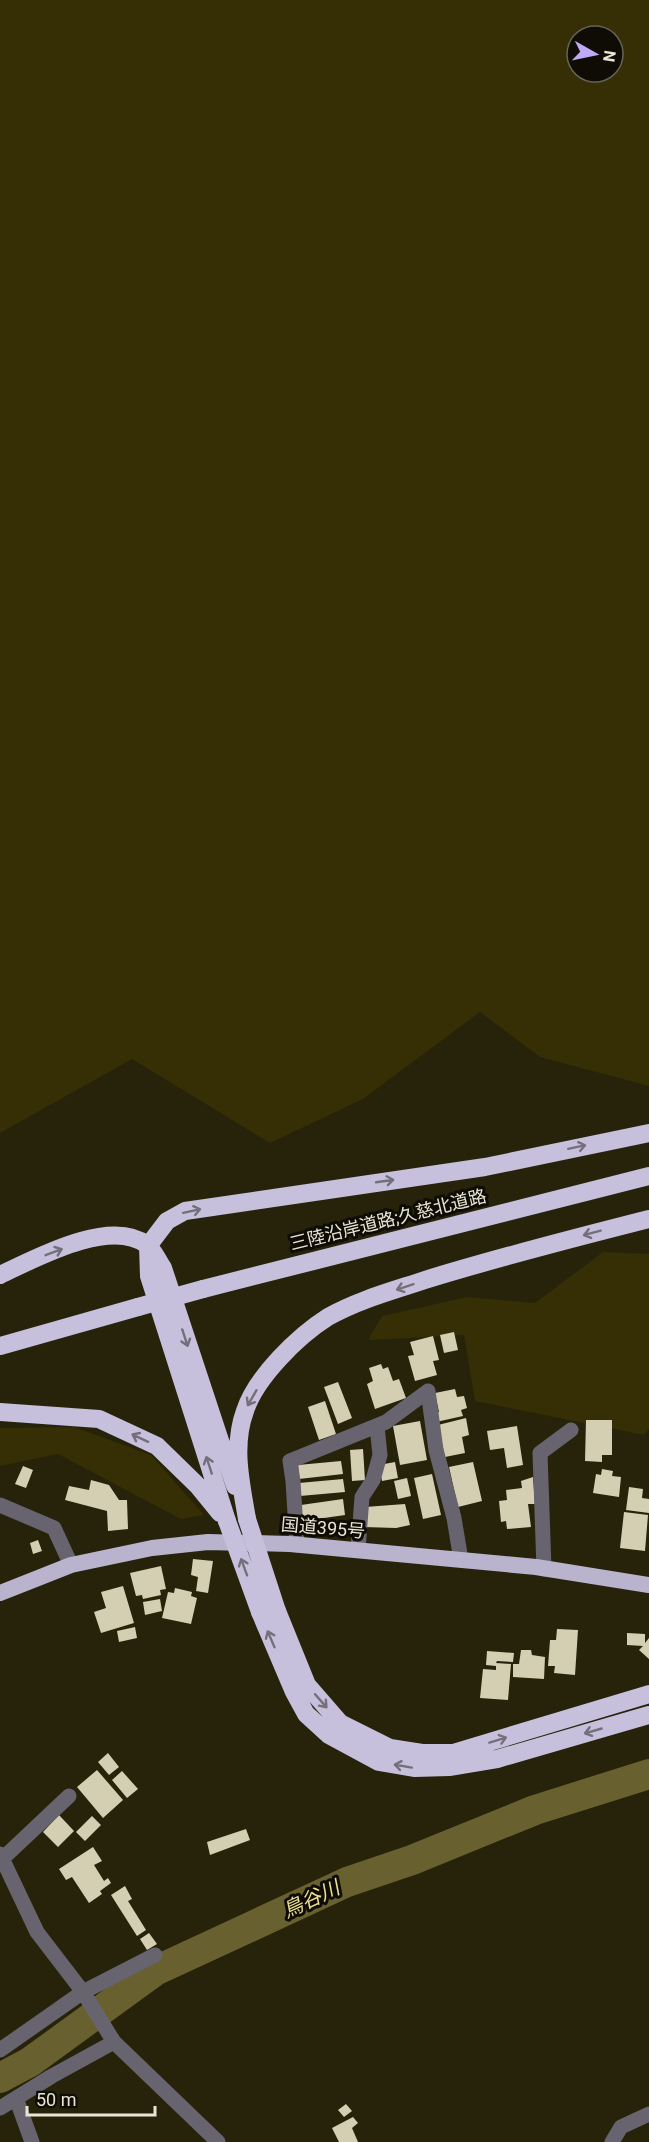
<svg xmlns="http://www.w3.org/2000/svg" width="649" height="2142" font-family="Roboto,'Noto Sans JP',sans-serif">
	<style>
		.green { fill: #362e04; fill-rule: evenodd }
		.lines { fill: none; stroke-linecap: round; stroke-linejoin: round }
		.river { stroke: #69602f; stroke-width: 30 }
		.building { fill: #d4cfb2 }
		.minor { stroke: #676470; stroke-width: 15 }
		.trunk { stroke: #bab3ce; stroke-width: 16 }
		.motorway { stroke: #c7c0dd; stroke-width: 18 }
		.motorway-bridge { stroke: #c7c0dd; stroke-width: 18 }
		.oneway { stroke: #746f7b }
		.labels { text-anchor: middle; stroke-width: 6; stroke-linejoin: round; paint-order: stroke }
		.street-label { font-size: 18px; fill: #e8e5d6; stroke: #0e0c04 }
		.water-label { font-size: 20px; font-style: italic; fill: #eee092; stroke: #0e0c04 }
	</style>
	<rect width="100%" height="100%" fill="#27230a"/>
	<!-- green -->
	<path class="green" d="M0,0H649V1086L540,1057L480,1012L363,1099L270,1143L132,1059L0,1133ZM577,36H613V72H577Z
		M603,1252L649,1254V1429L644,1435L475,1401L464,1335L368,1340L382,1316L467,1297L535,1303Z
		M74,1427L151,1455L204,1515L181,1519L58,1454L0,1466V1428Z"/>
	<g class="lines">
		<!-- river -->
		<path class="river" d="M0,2078L30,2062L155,1971L347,1882L412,1860L535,1810L649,1774"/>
	</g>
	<!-- building -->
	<path class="building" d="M454,1332L458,1350L444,1353L440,1335Z
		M433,1336L439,1360L433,1361L437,1375L415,1381L408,1356L414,1355L410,1342Z
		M381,1364L383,1369L388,1367L393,1381L399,1379L406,1398L375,1409L367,1384L373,1381L369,1368Z
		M338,1382L352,1418L338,1424L324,1387Z
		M455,1389L457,1397L464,1396L467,1408L461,1410L463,1416L436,1422L434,1413L439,1412L435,1393Z
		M325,1401L336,1434L319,1440L308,1407Z
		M466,1418L469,1435L462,1437L465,1453L445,1457L438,1425Z
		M586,1420H612V1455H602V1462L585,1461Z
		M420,1421L427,1460L400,1465L393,1426Z
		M517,1426L523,1465L507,1468L504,1448L490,1450L487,1431Z
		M363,1449L365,1480L352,1481L350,1450Z
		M341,1461L343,1474L299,1479L298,1465Z
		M395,1462L398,1478L382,1481L379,1465Z
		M473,1462L482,1501L458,1507L449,1467Z
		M23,1466L33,1470L26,1488L15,1484Z
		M602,1469L613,1471L612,1476L621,1477L619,1497L593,1493L596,1474L601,1475Z
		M432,1474L441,1515L423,1519L414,1478Z
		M533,1477L535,1504H528L531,1527L507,1529L506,1521L501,1522L499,1501L507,1500L506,1490L522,1488L521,1481Z
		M407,1478L411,1496L398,1499L394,1481Z
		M343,1479L345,1492L300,1496L299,1483Z
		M91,1480L109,1485L119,1500H127L128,1529L108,1531L107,1511L65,1500L69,1486L89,1490Z
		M629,1487L643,1489L642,1498L649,1499V1513L626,1510Z
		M343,1499L345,1515L303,1521L301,1505Z
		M405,1504L410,1525L396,1528L364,1527L365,1507Z
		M624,1512L648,1515L645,1551L620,1548Z
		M38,1540L42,1551L33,1554L30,1543Z
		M193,1559L213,1561L208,1593L196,1591L198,1577L191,1575Z
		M161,1566L166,1589L160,1590L161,1595L143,1599L142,1595L136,1596L130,1573Z
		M123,1586L134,1623L101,1633L94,1612L106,1608L101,1592Z
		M175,1588L192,1592L191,1596L197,1598L191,1624L162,1618L168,1592L174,1593Z
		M160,1599L162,1611L145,1615L143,1602Z
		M135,1627L137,1638L119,1642L117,1631Z
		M557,1629L578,1630L575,1675L554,1673L555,1666H548L550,1640H556Z
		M627,1633L645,1634V1643L649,1638V1659L639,1650L643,1646L627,1645Z
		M521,1650H531L532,1655L545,1657L544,1679L513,1677V1664H519Z
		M487,1651L514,1653L513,1662L497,1661L496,1663L511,1664L508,1700L480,1698L483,1669L496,1670V1666L486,1665Z
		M108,1753L119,1767L109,1775L98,1762Z
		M97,1770L123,1800L103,1818L77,1787Z
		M122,1771L138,1789L127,1798L112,1780Z
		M59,1815L74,1831L58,1847L43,1832Z
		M92,1816L101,1825L85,1841L76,1832Z
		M246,1829L250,1840L210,1855L207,1842Z
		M93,1847L102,1861L94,1865L104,1881L108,1878L111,1883L100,1891L102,1894L89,1903L72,1877L66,1880L59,1869Z
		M125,1886L132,1899L128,1901L146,1930L137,1936L111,1895Z
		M149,1933L157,1944L147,1950L140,1939Z
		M346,2104L352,2111L344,2117L338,2110Z
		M353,2117L358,2123L352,2128L358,2142H339L332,2128Z"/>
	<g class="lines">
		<!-- minor -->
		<path class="minor" d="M0,1505L54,1528L71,1565
			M297,1545L293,1481L290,1461L386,1422L428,1391L436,1450L454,1518L461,1560
			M358,1550L362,1497L373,1480L380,1455L377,1426
			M544,1569L540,1453L571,1430
			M0,1854L37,1932L83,1992L114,2042L218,2142
			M1,1860L69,1796
			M0,2050L83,1992L155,1955
			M16,2098L32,2142
			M0,2108L52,2076L114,2042
			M612,2142L621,2127L649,2114"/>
		<!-- trunk -->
		<path class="trunk" d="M0,1593L71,1565L152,1548L208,1542L290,1544L536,1567L649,1585"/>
		<!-- motorway -->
		<path class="motorway" d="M0,1275C36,1258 111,1217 147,1245C154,1250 158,1261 163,1268L235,1486
			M203,1289L649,1176
			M0,1346L138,1307
			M0,1412L99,1419L157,1446L198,1486L220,1513
			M247,1519C241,1483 232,1446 245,1411C256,1377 298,1336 328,1317C358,1300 392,1291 425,1280C499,1257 574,1238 649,1219
			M227,1521L149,1276L148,1246L167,1221L185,1211L485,1167L649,1133
			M277,1611L307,1685L340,1723L390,1748L422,1753H453L649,1694
			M260,1612L294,1692L306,1714L329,1735L379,1762L414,1768L449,1767L497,1759L649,1715"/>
		<!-- motorway-bridge -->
		<path class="motorway-bridge" d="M138,1307L203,1289
			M247,1519L277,1611
			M227,1521L260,1612"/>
	</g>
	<!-- one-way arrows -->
	<defs><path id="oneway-shaft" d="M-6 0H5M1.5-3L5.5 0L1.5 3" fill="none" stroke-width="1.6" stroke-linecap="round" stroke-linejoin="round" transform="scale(1.5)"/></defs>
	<g class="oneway">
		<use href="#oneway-shaft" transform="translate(577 1147) rotate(-12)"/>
		<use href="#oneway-shaft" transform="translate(385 1181) rotate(-8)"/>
		<use href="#oneway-shaft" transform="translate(192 1211) rotate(-12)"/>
		<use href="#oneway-shaft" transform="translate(592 1233) rotate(165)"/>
		<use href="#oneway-shaft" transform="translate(54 1252) rotate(-21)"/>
		<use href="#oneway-shaft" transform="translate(405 1287) rotate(162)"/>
		<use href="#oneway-shaft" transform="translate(185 1338) rotate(72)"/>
		<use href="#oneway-shaft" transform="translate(252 1398) rotate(120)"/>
		<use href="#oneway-shaft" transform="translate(140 1438) rotate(-155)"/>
		<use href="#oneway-shaft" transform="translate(209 1465) rotate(-108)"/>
		<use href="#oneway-shaft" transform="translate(244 1567) rotate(-110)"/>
		<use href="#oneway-shaft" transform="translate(271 1639) rotate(-113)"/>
		<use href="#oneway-shaft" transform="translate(321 1701) rotate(49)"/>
		<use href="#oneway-shaft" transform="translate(593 1731) rotate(164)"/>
		<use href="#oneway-shaft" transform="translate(498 1740) rotate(-17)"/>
		<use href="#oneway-shaft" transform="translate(403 1766) rotate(-170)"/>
	</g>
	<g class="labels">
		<!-- street labels -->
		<g class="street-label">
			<text transform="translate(388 1220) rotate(-14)" y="6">三陸沿岸道路;久慈北道路</text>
			<text transform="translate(323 1528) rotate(5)" y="6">国道395号</text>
		</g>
		<!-- water labels -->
		<g class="water-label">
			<text transform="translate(311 1899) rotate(-25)" y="7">鳥谷川</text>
		</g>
	</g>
	<!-- north arrow -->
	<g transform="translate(595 54) rotate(99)"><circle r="28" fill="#0e0c04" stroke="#656358" stroke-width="1.5"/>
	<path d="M0-4.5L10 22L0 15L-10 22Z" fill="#bea9f4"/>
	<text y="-9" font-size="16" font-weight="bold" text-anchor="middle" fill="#e8e5d6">N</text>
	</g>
	<!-- scale -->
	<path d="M27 2106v9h128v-9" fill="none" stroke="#e8e5d6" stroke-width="3"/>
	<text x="36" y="2106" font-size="18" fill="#e8e5d6" stroke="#0e0c04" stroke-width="4.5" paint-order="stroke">50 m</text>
</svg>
